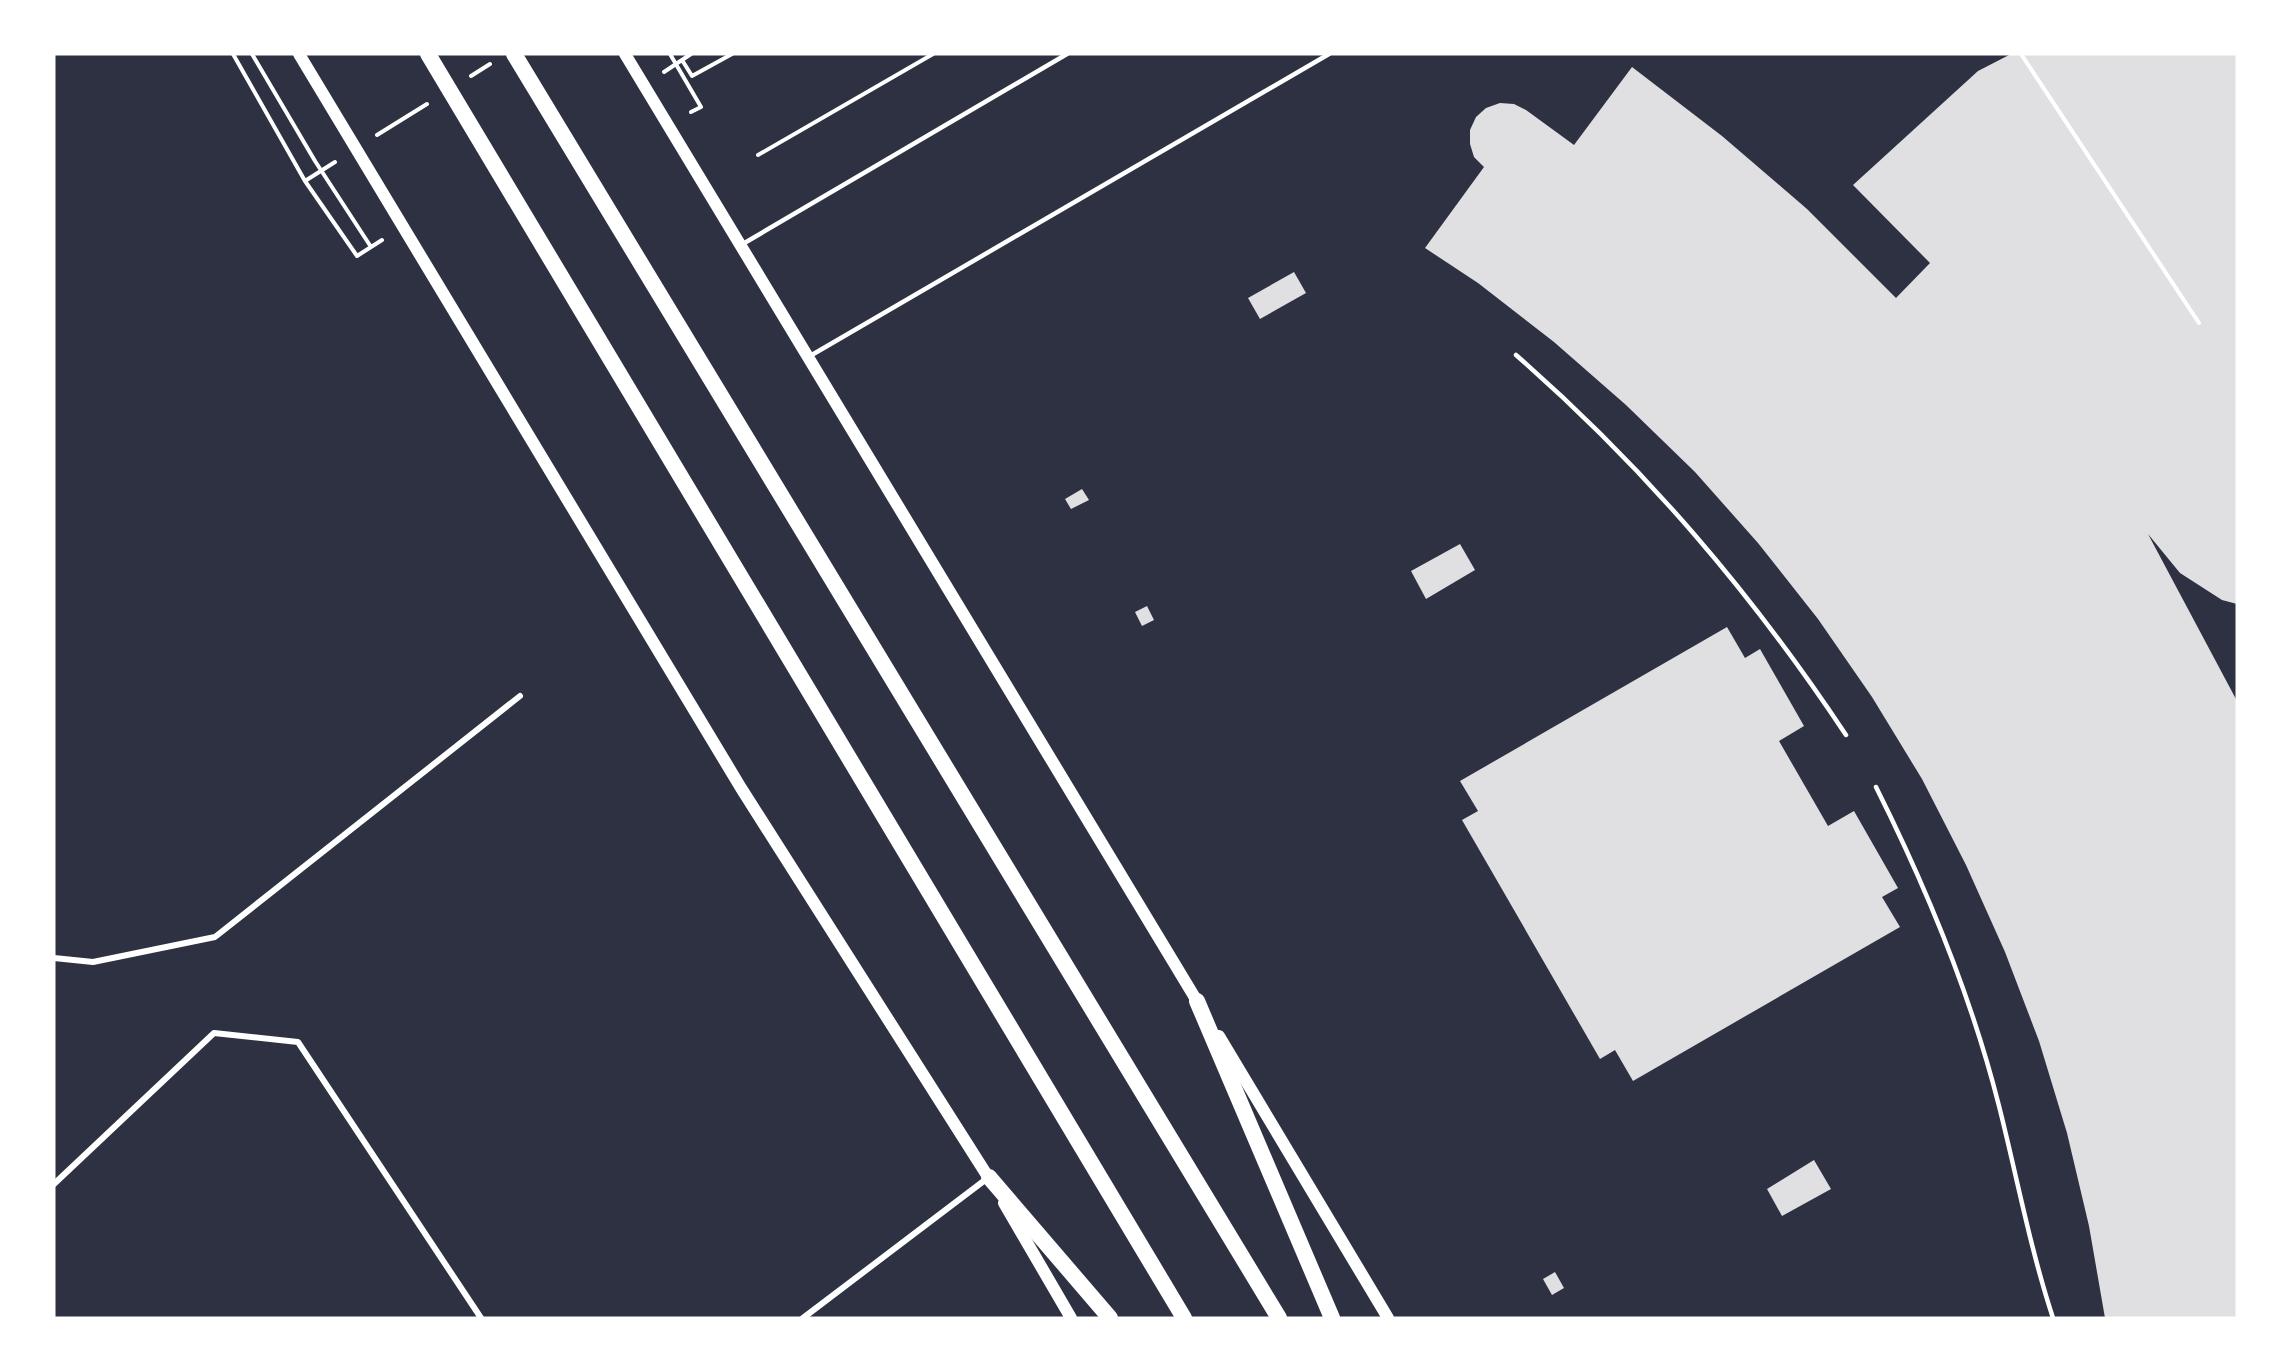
<svg xmlns="http://www.w3.org/2000/svg" width="2291" height="1372" font-family="Montserrat,sans-serif">
	<style>
		.building { fill: #e0e0e3 }
		.lines { fill: none; stroke-linecap: round; stroke-linejoin: round }
		.path { stroke: #fff; stroke-width: 4 }
		.service { stroke: #fff; stroke-width: 4.5 }
		.minor { stroke: #fff; stroke-width: 6 }
		.secondary { stroke: #fff; stroke-width: 12 }
		.trunk { stroke: #fff; stroke-width: 16 }
	</style>
	<rect width="100%" height="100%" fill="#2d3142"/>
	<!-- building -->
	<path class="building" d="M2011,54H2237V604L2222,600L2180,573L2148,534L2237,701V1318H2105L2089,1226L2067,1133L2039,1041L2005,952L1966,865L1922,779L1872,697L1818,619L1758,543L1695,472L1626,405L1554,342L1478,283L1425,248L1484,167L1474,157L1470,144V130L1476,117L1486,108L1500,103L1514,104L1526,110L1574,145L1632,67L1722,136L1807,209L1896,298L1930,263L1853,185L1978,71Z
		M1294,272L1306,293L1260,319L1248,298Z
		M1082,489L1089,500L1071,509L1065,499Z
		M1460,544L1475,570L1426,599L1411,571Z
		M1147,606L1154,620L1142,626L1135,612Z
		M1727,627L1745,658L1760,649L1804,726L1779,741L1828,826L1854,811L1898,888L1882,897L1900,927L1633,1081L1615,1050L1600,1059L1462,820L1478,811L1460,781Z
		M1814,1160L1831,1189L1782,1216L1767,1189Z
		M1555,1272L1564,1288L1552,1295L1543,1279Z"/>
	<g class="lines">
		<!-- path -->
		<path class="path" d="M233,54L305,181L357,256L382,240
			M252,54L315,161L371,247
			M670,54L701,107L691,112
			M2021,54L2199,323
			M682,60L691,54
			M664,72L682,60L692,76L732,54
			M471,76L490,64
			M377,135L427,104
			M758,155L933,54
			M305,181L335,162"/>
		<!-- service -->
		<path class="service" d="M741,245L1067,54
			M1516,355C1645,468 1751,592 1846,735
			M810,356L1329,54
			M1876,787C1927,889 1971,995 1999,1106C2017,1177 2030,1248 2053,1318"/>
		<!-- minor -->
		<path class="minor" d="M54,958L93,962L215,937L520,696
			M54,1184L214,1033L298,1042L481,1318
			M803,1318L989,1177"/>
		<!-- secondary -->
		<path class="secondary" d="M299,54L741,788L992,1183
			M625,54L1200,1006
			M1219,1036L1388,1318
			M1004,1203L1071,1318"/>
		<!-- trunk -->
		<path class="trunk" d="M428,54L1184,1318
			M514,54L1279,1318
			M1197,1001L1332,1318
			M989,1177L1110,1318"/>
	</g>
	<!-- border -->
	<rect width="2291" height="1372" fill="none" stroke="#ffffff" stroke-width="111"/>
</svg>
